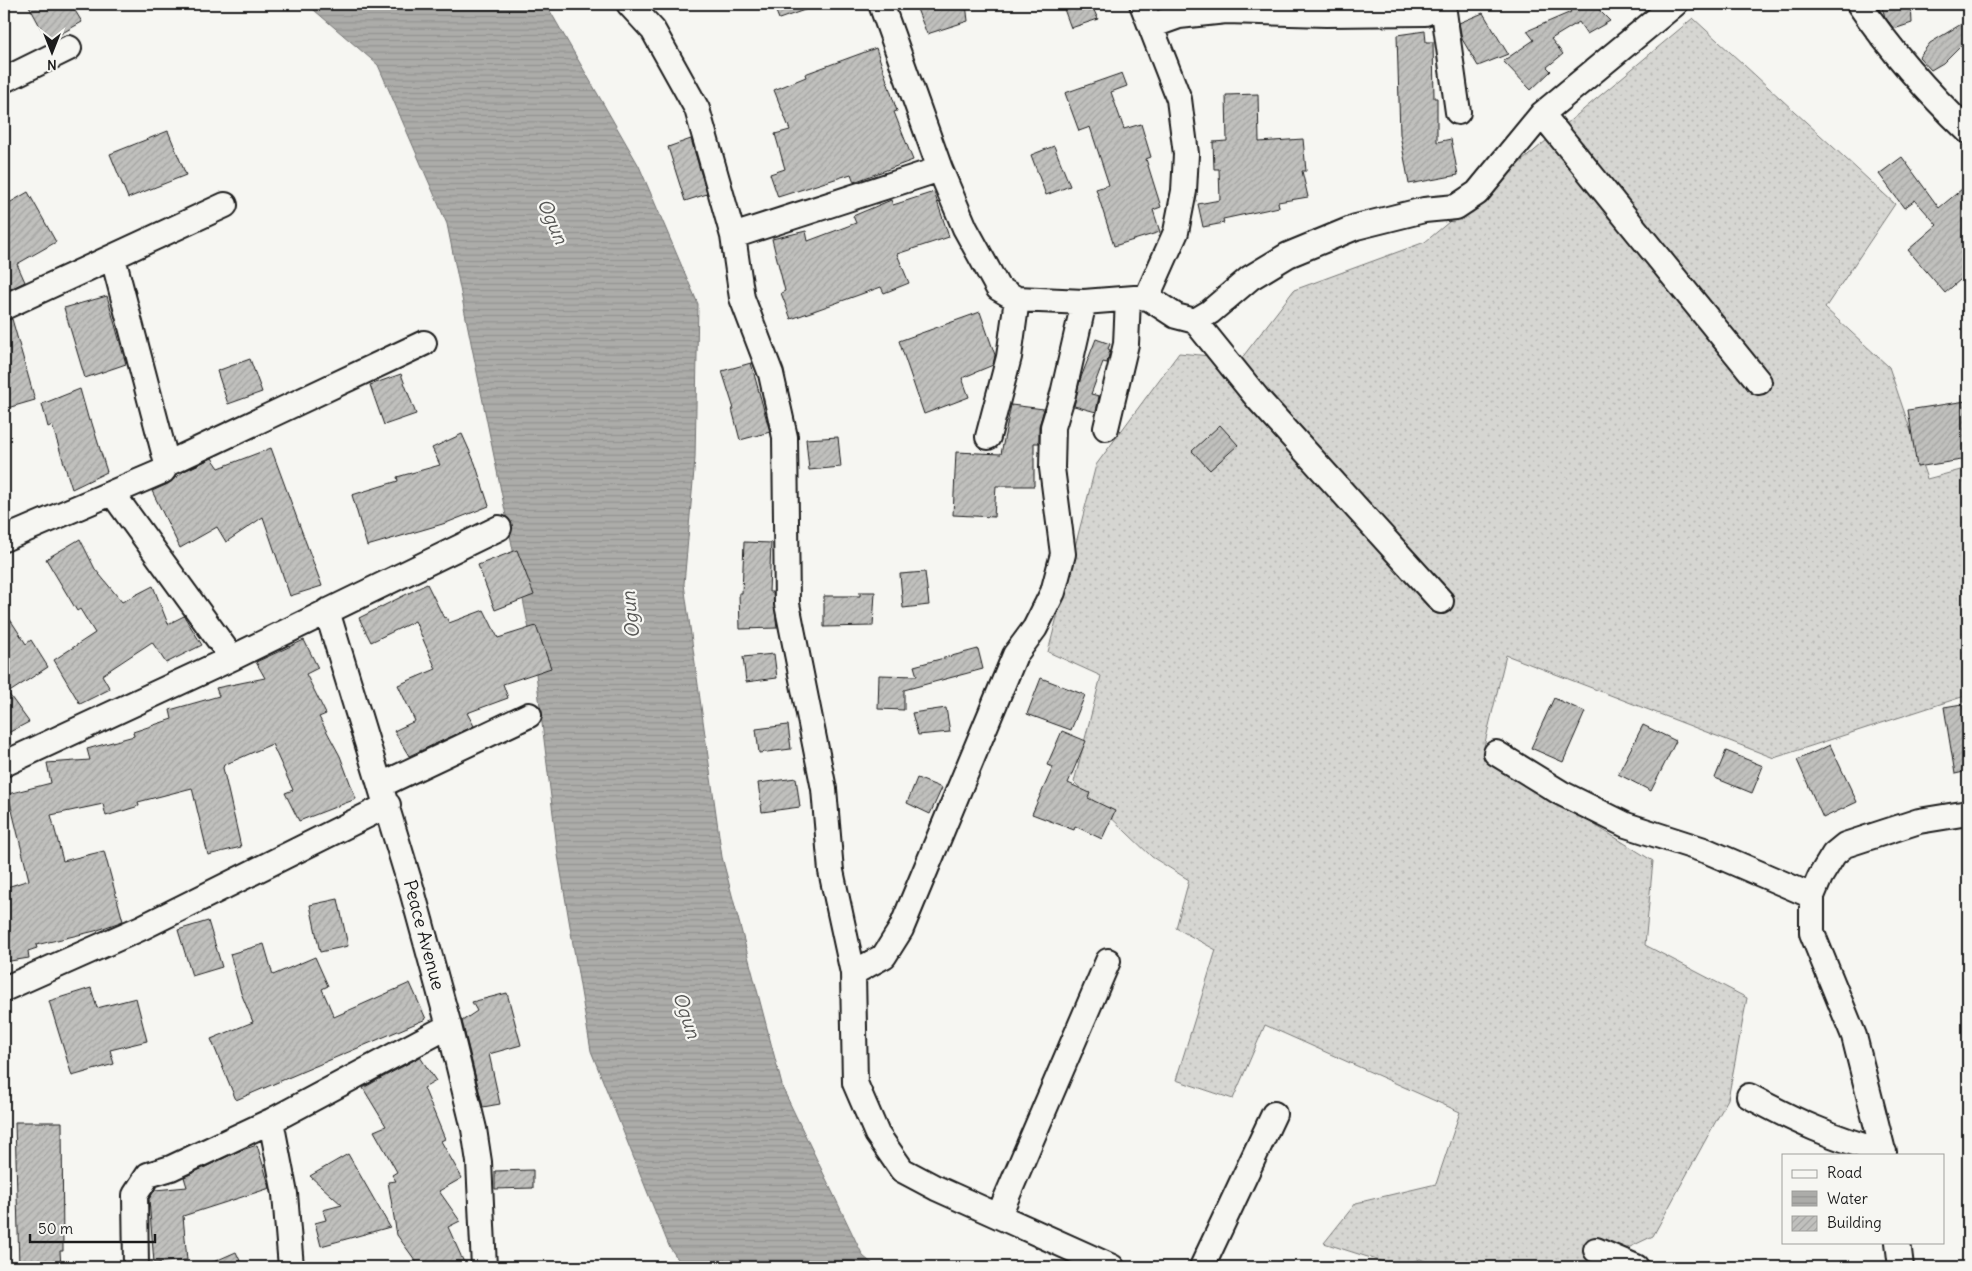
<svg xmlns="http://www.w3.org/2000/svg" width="1972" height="1271" font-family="Delius,sans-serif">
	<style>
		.grass { fill: url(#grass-dots); stroke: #797977 }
		.water { fill: url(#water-rules); stroke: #727271 }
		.building { fill: url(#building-hatch); stroke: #1c1c1c }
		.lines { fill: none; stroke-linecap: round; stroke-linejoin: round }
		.minor-casing { stroke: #1c1c1c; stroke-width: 28 }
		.minor { stroke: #f6f6f2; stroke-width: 24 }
		.labels { text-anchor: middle; stroke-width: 4.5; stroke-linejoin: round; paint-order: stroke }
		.street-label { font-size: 18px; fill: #1c1c1c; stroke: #f6f6f2 }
		.water-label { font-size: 19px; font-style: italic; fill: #565654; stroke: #f6f6f2 }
	</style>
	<defs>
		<pattern id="grass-dots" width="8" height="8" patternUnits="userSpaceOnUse" patternTransform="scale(1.25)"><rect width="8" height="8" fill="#d6d6d2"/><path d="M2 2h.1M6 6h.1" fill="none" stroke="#b7b7b4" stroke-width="1.8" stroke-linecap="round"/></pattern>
		<pattern id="water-rules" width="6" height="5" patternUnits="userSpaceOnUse" patternTransform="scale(1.25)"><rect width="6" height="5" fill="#acaca9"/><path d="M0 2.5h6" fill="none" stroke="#939391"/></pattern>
		<pattern id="building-hatch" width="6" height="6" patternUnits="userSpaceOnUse" patternTransform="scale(1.25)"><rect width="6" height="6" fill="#c0c0bd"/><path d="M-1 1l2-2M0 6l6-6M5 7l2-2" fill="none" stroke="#a4a4a2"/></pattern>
	</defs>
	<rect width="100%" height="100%" fill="#f6f6f2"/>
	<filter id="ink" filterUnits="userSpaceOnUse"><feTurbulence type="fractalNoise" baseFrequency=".02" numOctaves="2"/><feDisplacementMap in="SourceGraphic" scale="10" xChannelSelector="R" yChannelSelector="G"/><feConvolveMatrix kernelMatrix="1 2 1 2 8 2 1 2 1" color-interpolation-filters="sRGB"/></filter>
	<g filter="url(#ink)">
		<!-- grass -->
		<path class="grass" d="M1693,18L1895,204L1825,308L1889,367L1927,479L1968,468V695L1774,758L1506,655L1482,755L1653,861L1645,945L1747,998L1728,1099L1653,1236L1611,1256L1605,1267H1439L1420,1259L1399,1267L1324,1243L1356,1203L1436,1184L1460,1112L1265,1025L1233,1099L1176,1080L1216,950L1176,928L1189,880L1152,857L1074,782L1101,676L1048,652L1096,465L1179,353L1241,359L1294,290L1425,242Z"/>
		<!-- water -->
		<path class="water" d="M307,4H546L639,166L698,304L695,459L684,584L722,857L783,1089L863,1256L876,1267H683L669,1246L591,1051L558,855L533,649L447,224L378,65Z"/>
		<!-- building -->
		<path class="building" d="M28,4H71L82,22L48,41Z
			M773,4H815L816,6L779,19Z
			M915,4H966L968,21L927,34Z
			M1075,4H1091L1098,19L1071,28L1064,9Z
			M1565,4H1601L1603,6L1598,9L1610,21L1587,34L1579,22L1551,39L1563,54L1547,67L1551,71L1531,90L1503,61L1534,40L1527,31L1571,12Z
			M1881,4H1911L1912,23L1894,29L1885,17Z
			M1483,13L1508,54L1478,66L1462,39L1459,23Z
			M1968,20V38L1943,63L1931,70L1919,57L1930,43Z
			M1425,31L1426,42H1433L1434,98H1437V142L1451,139L1458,175L1409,184L1400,134L1397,35Z
			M876,48L897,111L894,112L913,160L854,182L851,174L778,197L770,174L785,169L775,134L790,130L774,90L806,77L805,74Z
			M1122,73L1127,86L1111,92L1124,129L1141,124L1151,157L1146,159L1161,207L1153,210L1160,232L1114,246L1096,189L1109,185L1090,127L1079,131L1065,93Z
			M1258,94L1259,142L1303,139L1306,171H1302L1308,197L1278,202L1279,207L1223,219L1224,223L1203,227L1198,204L1220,200L1219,169H1214L1213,142L1227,141L1226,95Z
			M168,131L186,175L128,198L110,154Z
			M691,139L707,194L685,201L668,147Z
			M1054,146L1070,186L1046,195L1031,155Z
			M1902,157L1939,208L1968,184V273L1945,293L1908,250L1937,225L1915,200L1904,208L1879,174Z
			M28,192L56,242L17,264L25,282L4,292V206Z
			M934,192L949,237L897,254L909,283L884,293L881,287L791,319L781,293L785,291L772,239L806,231L808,241L856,223L853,216L891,200L893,205Z
			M107,296L126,364L85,378L64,308Z
			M980,312L995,355L993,365L962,378L969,397L924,414L899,341Z
			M12,319L35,400L4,409V321Z
			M1096,339L1110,344L1108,349L1110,350L1107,363L1103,362L1091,394L1099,396L1096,412L1074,406L1080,380Z
			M250,359L262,392L228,404L217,371Z
			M751,363L770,432L740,440L732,409H734L722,371Z
			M401,374L416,414L384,425L370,385Z
			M80,389L89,421L91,420L107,472L72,489L52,425L48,427L42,404Z
			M1966,401L1968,417V459L1917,467L1908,410Z
			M1011,405L1044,409L1039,426V443H1034V486H996L994,517L953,515L956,452L1001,454Z
			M1220,425L1238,445L1210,470L1192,451Z
			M462,434L475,463L489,506L446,523L367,546L352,495L398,481L397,477L440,465L432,448Z
			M838,437L841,467L809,470L806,439Z
			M271,448L322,586L290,596L263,517L226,542L217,527L180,548L152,491L168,484L184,471L212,458L219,468Z
			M80,539L95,569L122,602L153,586L168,624L184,616L202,645L166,663L152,642L102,675L110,689L80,704L54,660L95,633L80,609L77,611L46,559Z
			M744,542L771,543L769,592H773L777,628L740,629L739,593H742Z
			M517,550L534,595L495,610L478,565Z
			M925,572L929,605L903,608L900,574Z
			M427,584L444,618L446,617L449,623L484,610L498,638L536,626L551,668L503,684L508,698L467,713L474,726L409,756L394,731L415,721L398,685L436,669L415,621L371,642L359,618Z
			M860,592H875L873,626L824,627V596H860Z
			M4,610L26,644L31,640L48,667L8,693L29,722L4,735Z
			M304,640L318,668L306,674L326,714L319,717L340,756L356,799L299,821L285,793L293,790L272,744L224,765L223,768L241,847L208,855L192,788L138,802L139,806L106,816L103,804L51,815L63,861L104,851L123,921L95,931L36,945L37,948L28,951L29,958L4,962V888L29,880L8,794L51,783L47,763L90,760L87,749L134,736L133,732L172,719L170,710L219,696L216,688L265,678L256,662Z
			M978,649L983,669L904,690V710L878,709L879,675L917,676L914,666Z
			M774,654L777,678L746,682L743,657Z
			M1041,678L1085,695L1071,730L1027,714Z
			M1554,698L1585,712L1563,762L1531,748Z
			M1968,703V771L1955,774L1944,707Z
			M946,708L950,732L918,735L912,713Z
			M788,725L791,749L759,753L756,729Z
			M1643,725L1676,741L1651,791L1618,774Z
			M1062,731L1086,741L1068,783L1090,793L1088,798L1115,811L1102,839L1075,826L1074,830L1032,814L1053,767L1047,765Z
			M1830,745L1857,802L1823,818L1797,760Z
			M1726,751L1763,766L1752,793L1715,778Z
			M796,778L800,807L762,812L758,783Z
			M917,778L942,788L930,814L907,803Z
			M338,899L348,946L320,952L310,905Z
			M208,921L222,967L192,976L178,930Z
			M264,944L273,975L315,957L328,986L322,989L334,1017L410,983L426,1019L236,1100L211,1039L253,1022L241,993L230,954Z
			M91,988L97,1008L136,998L147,1041L110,1050L114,1064L72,1076L49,1001Z
			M507,993L521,1045L489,1054L500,1104L483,1107L462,1021L477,1011L472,1002Z
			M420,1057L436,1081L424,1088L445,1139L441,1141L462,1178L439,1191L460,1221L448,1227L466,1267H420L397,1235L388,1182L396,1181L392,1175L397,1172L374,1131L386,1126L363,1088Z
			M15,1122H62L63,1251H60L61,1267H19Z
			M257,1145L270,1188L183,1216L187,1260L154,1263L149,1199L155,1190L187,1187L184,1177L239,1151Z
			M348,1154L390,1227L321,1246L315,1223L326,1220L323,1210L342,1205L310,1176Z
			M533,1170V1188L495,1189V1171Z
			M236,1252L243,1267H202Z"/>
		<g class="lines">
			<!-- minor casing -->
			<g class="minor-casing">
				<path id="minor" d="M629,4L653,30L697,109L733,236L742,298L771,374L785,437L787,604L824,789L831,871L853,973L855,1083L877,1134L902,1170L936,1188L1112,1267
					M881,4L940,169L965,228L998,288L1017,299L1084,302L1147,297L1176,232L1184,191L1186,154L1179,99L1142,4
					M1859,4C1891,51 1927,92 1968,131
					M1443,5L1458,112
					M1151,26L1179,16L1226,11L1326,14L1425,13L1445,4
					M4,80L69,48
					M1542,114L1759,382
					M733,236L940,169
					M1147,297L1176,316L1195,321L1210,312L1250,278L1288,255L1356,227L1424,210L1456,207L1477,193L1542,114L1675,4
					M4,307L225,205
					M1195,321L1258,399L1441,601
					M1106,428L1126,344L1128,299
					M988,437L1009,357L1017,299
					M167,464L424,343
					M113,494L232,658
					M4,539L163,471L167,464L113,258
					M327,611L411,887L449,1026L474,1129L479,1162L484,1267
					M1496,753L1561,793L1626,825L1707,851L1812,896
					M4,764L232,658L499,528
					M381,785L529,715
					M853,973L884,956L901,929L1015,655L1035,628L1053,592L1063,554L1052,468L1053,427L1063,394L1084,302
					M4,989L141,928L388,805
					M1749,1096C1795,1121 1833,1138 1884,1152
					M271,1121L285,1194L291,1267
					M1884,1155L1854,1036L1812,933V896L1820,877L1834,854L1845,845L1919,821L1968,813
					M999,1215L1108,961
					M1898,1242L1901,1267
					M1596,1250L1636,1267
					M136,1267L135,1195L148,1175L171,1168L271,1121L449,1026
					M1202,1267L1274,1114"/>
			</g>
			<!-- minor -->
			<use href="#minor" class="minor"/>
		</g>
	</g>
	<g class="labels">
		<!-- street labels -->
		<g class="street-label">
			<text transform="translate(424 935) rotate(75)" y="6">Peace Avenue</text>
		</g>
		<!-- water labels -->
		<g class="water-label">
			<text transform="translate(553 221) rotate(66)" y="7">Ogun</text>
			<text transform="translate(630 615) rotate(-96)" y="7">Ogun</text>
			<text transform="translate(687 1015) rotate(71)" y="7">Ogun</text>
		</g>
	</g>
	<!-- margin -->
	<rect width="1972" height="1271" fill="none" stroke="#f6f6f2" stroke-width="20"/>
	<rect x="10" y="10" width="1952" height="1251" fill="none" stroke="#1c1c1c" stroke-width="2" filter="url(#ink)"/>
	<!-- legend -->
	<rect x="1782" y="1154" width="162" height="90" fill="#f6f6f2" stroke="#9f9f9c"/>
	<rect x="1792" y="1170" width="25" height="8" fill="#f6f6f2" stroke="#9f9f9c"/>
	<text x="1827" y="1178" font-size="15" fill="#1c1c1c">Road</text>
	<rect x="1792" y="1191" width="25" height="15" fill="url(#water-rules)" stroke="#9f9f9c"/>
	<text x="1827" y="1204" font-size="15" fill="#1c1c1c">Water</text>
	<rect x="1792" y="1216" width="25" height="15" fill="url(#building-hatch)" stroke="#9f9f9c"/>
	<text x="1827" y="1228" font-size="15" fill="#1c1c1c">Building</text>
	<!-- north arrow -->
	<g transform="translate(52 52) rotate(180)" stroke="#f6f6f2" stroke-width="4" paint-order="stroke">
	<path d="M0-4L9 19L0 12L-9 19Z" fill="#1c1c1c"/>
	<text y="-8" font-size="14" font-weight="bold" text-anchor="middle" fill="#1c1c1c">N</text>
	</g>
	<!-- scale -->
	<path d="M30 1234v8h125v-8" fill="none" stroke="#1c1c1c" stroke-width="2.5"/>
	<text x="38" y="1234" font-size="15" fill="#1c1c1c" stroke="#f6f6f2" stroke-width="4" paint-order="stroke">50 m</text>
</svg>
